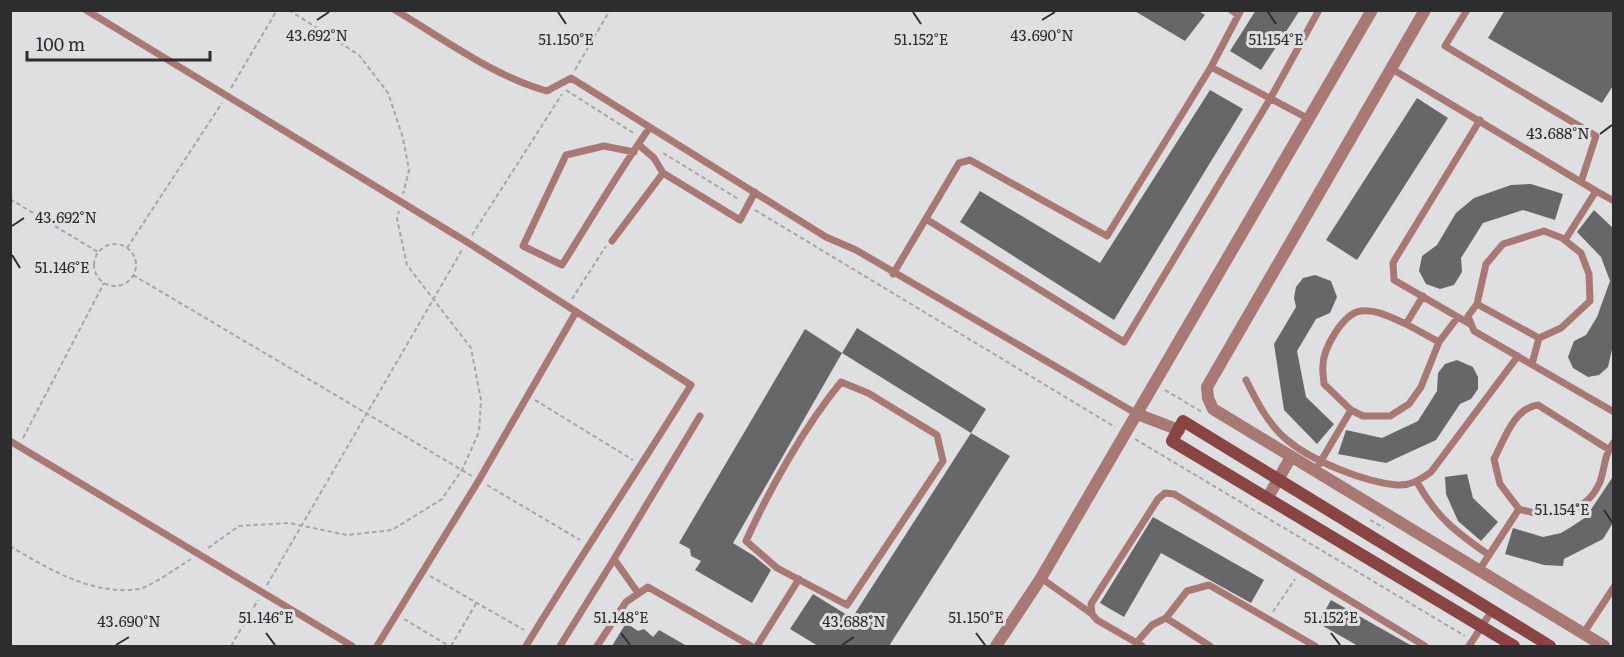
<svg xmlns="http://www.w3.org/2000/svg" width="1624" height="657" font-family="Literata,serif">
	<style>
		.building { fill: #67676a }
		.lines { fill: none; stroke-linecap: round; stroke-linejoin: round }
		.path { stroke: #a6a6a9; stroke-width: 2; stroke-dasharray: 4.5 3; stroke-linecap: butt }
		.lane { stroke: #a87875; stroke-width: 7 }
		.street { stroke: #a87875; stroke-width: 12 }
		.secondary { stroke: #894544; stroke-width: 12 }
		.ticks { fill: none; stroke: #2d2d2f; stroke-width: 2 }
		.ticks-label { font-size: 15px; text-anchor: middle; fill: #2d2d2f; stroke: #dfdfe2; stroke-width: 6; stroke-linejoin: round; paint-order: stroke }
	</style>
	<rect width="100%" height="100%" fill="#dfdfe2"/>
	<!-- building -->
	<path class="building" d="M1133,10H1197L1205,15L1185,41Z
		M1256,10H1300L1261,70L1230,51Z
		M1505,10H1614V84L1602,103L1488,38Z
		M1210,90L1243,109L1114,320L960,222L980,191L1100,263Z
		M1417,98L1448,118L1357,260L1326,240Z
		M1531,184L1563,194L1555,220L1523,210L1483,223L1461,258L1462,272L1454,285L1440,289L1426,284L1419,271L1422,256L1437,245L1456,213L1474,198L1511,185Z
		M1594,210L1614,229V341L1608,367L1599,375L1588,377L1573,368L1568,357L1574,341L1586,335L1597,317L1610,281L1601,257L1577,232Z
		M1315,275L1331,281L1337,297L1330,313L1316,319L1297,351L1306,397L1334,424L1317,444L1284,410L1274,344L1296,307L1294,298L1296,287L1303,278Z
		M857,328L986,409L971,433L842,353Z
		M805,329L842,353L733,543L754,556L771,570L752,603L695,570L701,561L691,556L690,549L679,543Z
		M1457,360L1473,367L1478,377V389L1471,399L1460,404L1436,440L1386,463L1338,454L1346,430L1382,438L1418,421L1437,391L1438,373L1445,364Z
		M971,433L1010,456L889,646H818L790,629L813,594L852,618Z
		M1467,474L1473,498L1498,522L1481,541L1458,521L1446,494L1445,477Z
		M1614,475V521L1603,539L1564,559L1563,566L1544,565L1505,554L1513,528L1543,537L1561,533L1571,527L1586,517Z
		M1153,517L1264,580L1251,603L1161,553L1124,617L1100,603Z
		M1331,600L1412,646H1358L1318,623Z
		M626,623L638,631L644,629L653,637L659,630L687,646H612Z"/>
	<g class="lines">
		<!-- path -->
		<path class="path" d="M289,10L359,55L388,93L403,138L409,170L403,194
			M575,70L610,10
			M231,88L277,10
			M566,90L635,134
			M663,153L740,200
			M10,199L98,252
			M755,210L1115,427
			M472,235L562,94
			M94 265a21 21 0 1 1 42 0a21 21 0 1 1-42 0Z
			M127,248L222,103
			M133,275L472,476
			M572,299L606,246
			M1165,390L1202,412
			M535,400L633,460
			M23,438L104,283
			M1135,439L1465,636
			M487,485L580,540
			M1370,520L1384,528
			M10,546C48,569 93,596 139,589C152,586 178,567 191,559
			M208,548L239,526L289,523L347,535L392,530L442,499L462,470L479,432L481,400L471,348L407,265L397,219L399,211
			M430,576L524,630
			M267,585L462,250
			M1273,612L1295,579
			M404,619L449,646
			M231,646L258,600
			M451,646L477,602"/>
		<!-- lane -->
		<path class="lane" d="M86,10L467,242L691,385C637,473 579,558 526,646
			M395,10C444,39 493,76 547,91L571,78L826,237L856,250L1137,414
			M1231,10L1238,15
			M1467,10L1445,46L1596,136L1581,182
			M1211,67L1309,119
			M1392,69L1596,191
			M639,145L654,158L663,173
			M634,152L604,146L566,155L523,246L562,265C591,219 619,171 650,127
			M926,219L1124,342L1270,99L1319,10
			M1565,240L1596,191L1614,201
			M612,241L663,173L740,220L755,192
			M893,274L959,163L970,160L1107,236L1211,67L1241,10
			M1423,296L1406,324C1392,318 1377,309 1361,311C1343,313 1323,349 1323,365C1322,372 1324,378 1324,384L1351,410L1363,416H1390L1409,404L1421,387L1439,342L1458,317
			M1477,304L1539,338
			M1406,324L1439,342
			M1470,324L1394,280L1393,263L1397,256L1480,120
			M1539,338L1561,328L1590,301L1589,274L1581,253L1562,238L1544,231L1503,244L1486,264L1477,304L1468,316L1474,331L1614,412
			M1532,364L1539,338
			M1246,380C1257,402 1268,424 1287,440C1312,461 1364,482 1397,485C1410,486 1420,480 1431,472L1518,356
			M841,382L868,393L937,435L943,461L847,605L777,568L746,541C770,488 805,426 841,382Z
			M10,441L352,646
			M1608,449L1538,405C1514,408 1504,440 1494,459L1500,484L1519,509C1550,519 1586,515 1600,482C1605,468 1604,454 1614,442
			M1315,471L1351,410
			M1417,482C1436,517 1457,533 1489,555
			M1478,572L1519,509
			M1041,578L1092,614
			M638,593L614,559L700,416
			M1166,618L1187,591L1209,585L1315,646
			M1583,634L1614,587
			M1136,643L1152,625L1166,618L1210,646
			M377,646L479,480L576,312
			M560,646L614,559
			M597,646L626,602L648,587L751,646
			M757,646L799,579
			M1142,646L1097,620L1092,614L1091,604L1158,499L1165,493L1174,494L1425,646
			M1469,646L1491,612"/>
		<!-- street -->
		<path class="street" d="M1425,10L1207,387L1208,398L1213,409L1604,646
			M1137,414L1179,430
			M1268,497L1291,457
			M996,646L1041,578L1372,10"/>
		<!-- secondary -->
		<path class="secondary" d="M1514,646L1172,441L1183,421L1550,646"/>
	</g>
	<!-- ticks -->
	<path class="ticks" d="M558,12L566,24M913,12L921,24M1268,12L1276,24M317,20L329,12M1042,20L1055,12M1600,134L1612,125M12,226L24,218M12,255L20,268M1604,510L1612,522M266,633L275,645M621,633L630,645M976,633L985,645M1331,633L1340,645M116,645L129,637M842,645L854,637"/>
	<g class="ticks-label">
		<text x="317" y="41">43.692°N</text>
		<text x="1042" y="41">43.690°N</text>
		<text x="566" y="45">51.150°E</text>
		<text x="921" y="45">51.152°E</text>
		<text x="1276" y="45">51.154°E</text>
		<text x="1558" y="139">43.688°N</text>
		<text x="66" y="223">43.692°N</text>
		<text x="62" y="273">51.146°E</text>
		<text x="1562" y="515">51.154°E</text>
		<text x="266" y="623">51.146°E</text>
		<text x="621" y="623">51.148°E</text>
		<text x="976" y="623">51.150°E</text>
		<text x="1331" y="623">51.152°E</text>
		<text x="129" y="627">43.690°N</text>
		<text x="854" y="627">43.688°N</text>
	</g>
	<!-- border -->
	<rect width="1624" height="657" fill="none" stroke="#2d2d2f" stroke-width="24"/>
	<!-- scale -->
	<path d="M27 51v9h183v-9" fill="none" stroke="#2d2d2f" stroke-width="3"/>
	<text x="36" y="51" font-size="18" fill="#2d2d2f" stroke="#dfdfe2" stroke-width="4.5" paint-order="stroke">100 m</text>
</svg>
